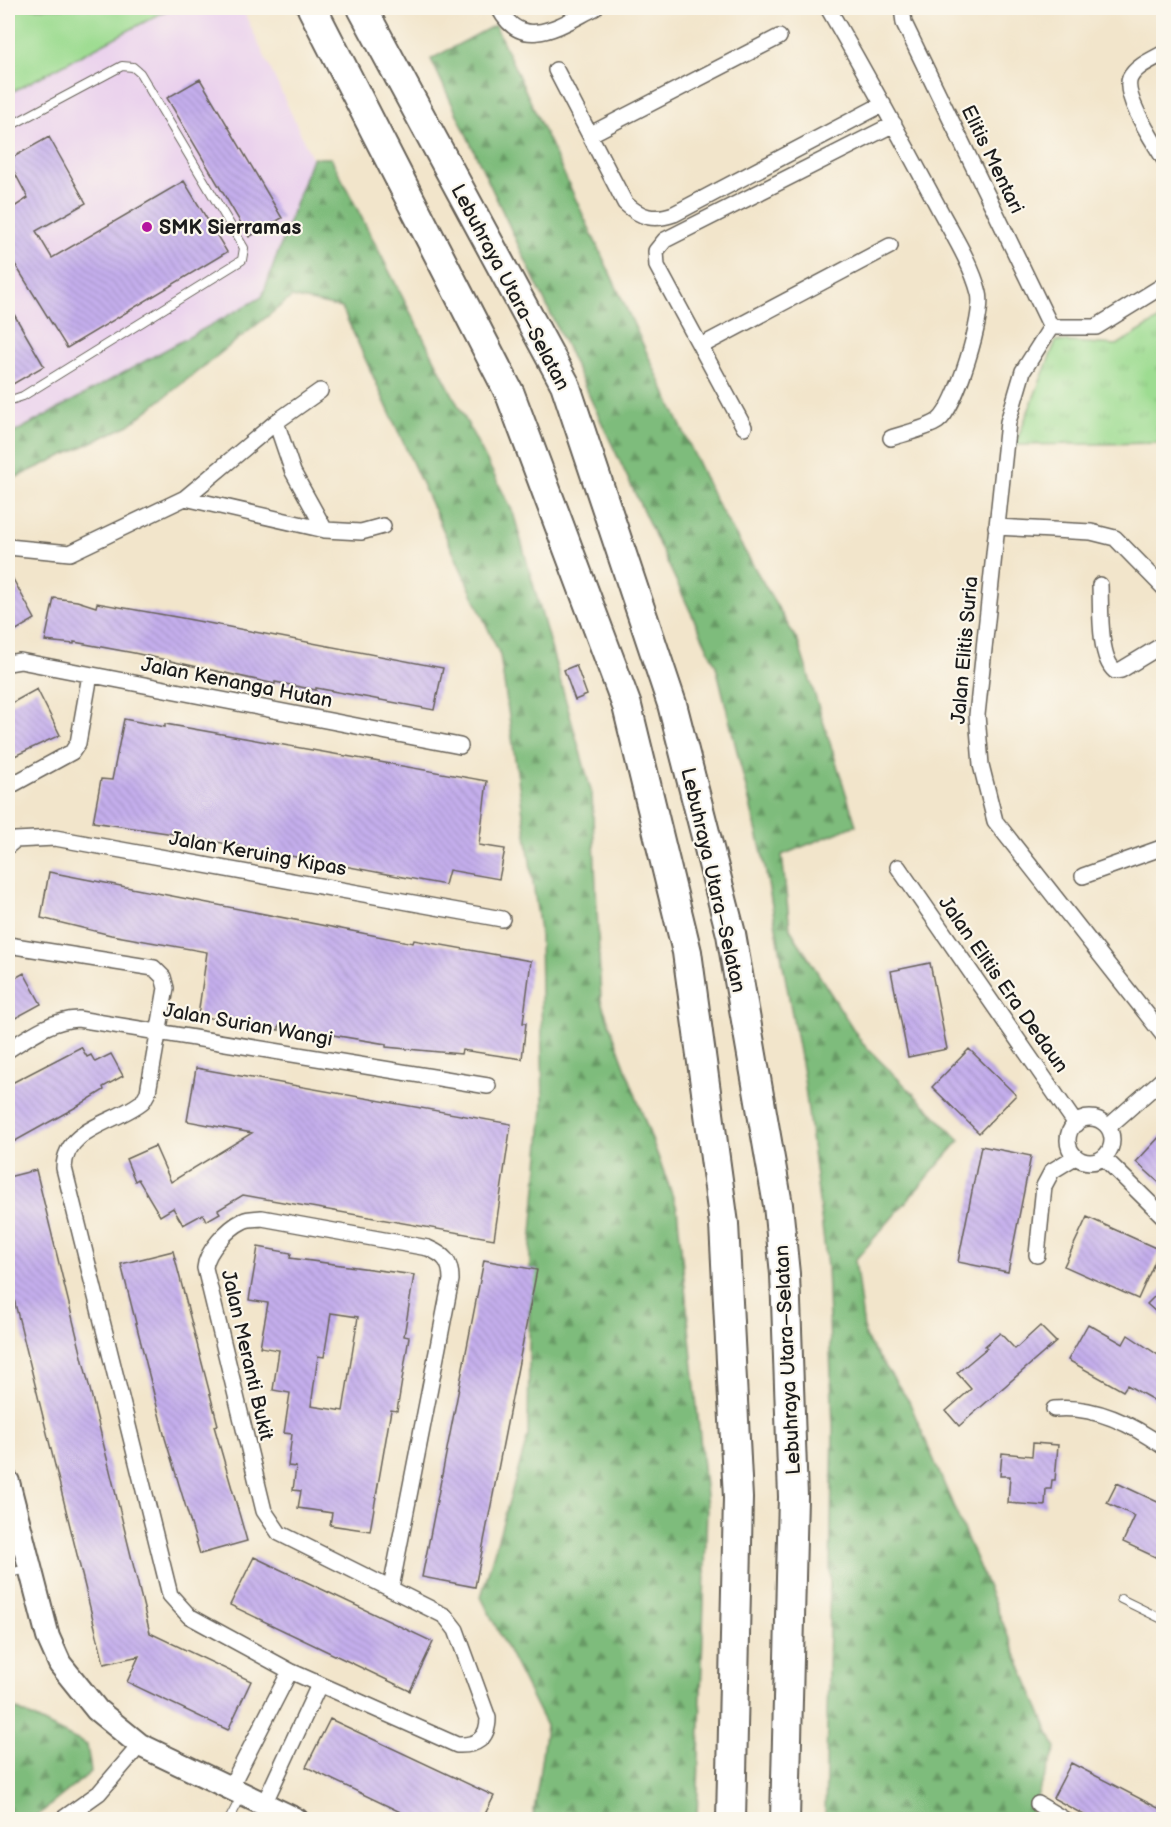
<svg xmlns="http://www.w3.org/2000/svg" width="1171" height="1827" font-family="'Balsamiq Sans',sans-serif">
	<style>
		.built { fill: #ead1ed }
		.grass { fill: url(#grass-tufts); stroke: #5c7c56; stroke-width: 1.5 }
		.forest { fill: url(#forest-firs); stroke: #4d6c4c; stroke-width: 1.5 }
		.green { fill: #9ddc91; stroke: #5c7c56; stroke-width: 1.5 }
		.building { fill: url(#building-back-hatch); fill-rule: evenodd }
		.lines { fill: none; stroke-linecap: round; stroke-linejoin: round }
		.lane-casing { stroke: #676259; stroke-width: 10 }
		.street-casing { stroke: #676259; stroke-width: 18 }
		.secondary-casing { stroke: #676259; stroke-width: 26 }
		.highway-casing { stroke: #676259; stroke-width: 32 }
		.lane { stroke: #fff; stroke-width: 8 }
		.street { stroke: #fff; stroke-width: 15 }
		.secondary { stroke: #fff; stroke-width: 22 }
		.highway { stroke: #fff; stroke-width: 28 }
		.poi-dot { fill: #b5179e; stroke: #fbf7ec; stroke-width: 2 }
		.labels { text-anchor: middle; stroke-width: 4.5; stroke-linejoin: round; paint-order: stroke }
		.street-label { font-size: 20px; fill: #1c1c1c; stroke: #fbf7ec }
		.poi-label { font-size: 20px; font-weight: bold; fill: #1c1c1c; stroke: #fbf7ec; text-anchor: start }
	</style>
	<defs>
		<pattern id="grass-tufts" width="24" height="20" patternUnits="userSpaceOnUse" patternTransform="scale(1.5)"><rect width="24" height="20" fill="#9ddc91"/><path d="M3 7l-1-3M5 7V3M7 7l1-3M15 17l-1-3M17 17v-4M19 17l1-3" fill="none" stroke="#87bc7c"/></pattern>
		<pattern id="forest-firs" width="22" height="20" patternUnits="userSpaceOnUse" patternTransform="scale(1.5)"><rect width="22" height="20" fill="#7ebc7b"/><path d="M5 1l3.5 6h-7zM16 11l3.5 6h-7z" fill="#669864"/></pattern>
		<pattern id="building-back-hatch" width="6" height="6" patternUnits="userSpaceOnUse" patternTransform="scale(1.5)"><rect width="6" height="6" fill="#c4aeec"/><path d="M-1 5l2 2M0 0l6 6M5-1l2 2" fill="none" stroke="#a895ca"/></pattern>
	</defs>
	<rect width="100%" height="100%" fill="#fbf7ec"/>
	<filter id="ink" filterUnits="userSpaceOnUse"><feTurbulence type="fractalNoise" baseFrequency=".0167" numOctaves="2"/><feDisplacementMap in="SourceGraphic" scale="12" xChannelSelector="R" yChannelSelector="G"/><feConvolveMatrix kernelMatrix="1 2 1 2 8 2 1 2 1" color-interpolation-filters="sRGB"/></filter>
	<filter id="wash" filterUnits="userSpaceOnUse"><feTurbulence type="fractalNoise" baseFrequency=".008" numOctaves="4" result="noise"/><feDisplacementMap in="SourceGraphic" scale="24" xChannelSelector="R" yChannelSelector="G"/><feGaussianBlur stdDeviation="1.35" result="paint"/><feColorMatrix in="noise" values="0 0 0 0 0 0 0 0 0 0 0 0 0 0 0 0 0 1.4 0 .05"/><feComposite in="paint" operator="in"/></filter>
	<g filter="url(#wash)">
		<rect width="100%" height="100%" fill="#f2e5cb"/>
		<!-- built -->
		<path class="built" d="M8,8H242L312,158L262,297L8,436Z"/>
		<!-- grass -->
		<path class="grass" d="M1163,317V443L1015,445L1056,341L1117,345Z"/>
		<!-- forest -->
		<path class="forest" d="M495,25L716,502L798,642L856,825L782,855L790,929L862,1043L960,1140L855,1260L865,1337L909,1401L1056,1749L1028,1819H825L833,1429L827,1267L804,1079L763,857L716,666L431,59Z
			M312,158H331L513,512L592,794L601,1001L677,1208L707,1507L697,1819H533L546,1726L481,1597L528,1436L530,1256L543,1108L540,931L500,655L342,308L292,297L129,425L8,481V436L262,297Z
			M8,1705L87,1745L91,1772L33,1819H8Z"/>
		<!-- green -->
		<path class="green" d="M8,8H171L8,94Z"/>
		<g id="blocks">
			<!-- building -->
			<path class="building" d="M200,79L282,218L249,237L167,98Z
				M49,137L86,203L36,231L52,258L184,181L227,252L67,348L8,253V211L28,198L8,160Z
				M8,304L44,366L13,384L8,375Z
				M8,570L35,619L8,635Z
				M54,598L77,601L96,607L97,603L182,618L443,668L434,710L316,688V690L275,682V684L134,653L74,642V644L45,641Z
				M576,665L587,695L575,700L564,670Z
				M37,689L60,735L8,759V705Z
				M124,719L165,727V724L487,781L479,845L505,849L499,879L449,870L445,885L174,834L93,822L101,779L112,780Z
				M49,872L413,943L414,940L531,961L523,1023H526L522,1059L462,1050L461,1054L386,1047V1044L279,1026V1030L198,1016L207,952L111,935L41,918Z
				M930,963L947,1049L908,1057L891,971Z
				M24,973L41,1004L8,1022V982Z
				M81,1047L87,1057L91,1055L95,1062L111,1054L123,1076L103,1087L104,1090L78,1106L8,1145V1085Z
				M969,1049L1016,1095L979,1133L932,1087Z
				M196,1068L511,1124L494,1239L243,1195L218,1210L220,1213L206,1221L203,1214L183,1225L173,1208L160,1216L138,1179L135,1181L126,1159L155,1146L171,1182L252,1133L187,1121Z
				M1164,1132V1187L1136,1162Z
				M981,1146L1031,1156L1008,1272L958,1262Z
				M36,1170L150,1633L251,1681L228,1730L127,1682L139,1656L104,1664L8,1275V1177Z
				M1087,1217L1160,1250L1138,1299L1064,1266Z
				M258,1247L291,1253L290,1258L414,1275L404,1336L409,1337L397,1411L391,1410L370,1531L330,1525L332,1513L298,1508L301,1491L293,1490L296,1467L288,1466L292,1434L284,1433L290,1393L273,1390L279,1350L260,1347L268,1303L249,1300ZM331,1313L358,1317L343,1411L311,1406L318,1356L324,1357Z
				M173,1251L218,1425L214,1426L247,1541L200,1554L165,1438L121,1264Z
				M484,1260L537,1270L475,1587L422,1577Z
				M1164,1287V1319L1147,1304Z
				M1088,1324L1123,1344L1128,1335L1164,1359V1406L1127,1385L1123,1391L1068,1360Z
				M1040,1326L1056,1342L959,1426L946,1411L971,1389L957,1373L987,1348L985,1346L1000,1333L1015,1349Z
				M1033,1443L1058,1445L1055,1480H1052L1051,1489H1046L1045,1506L1008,1503L1010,1476H1000L1002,1453L1032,1456Z
				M1117,1483L1164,1505V1561L1123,1542L1135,1516L1107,1503Z
				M254,1557L433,1642L410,1691L230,1605Z
				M330,1719L494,1796L482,1820H417L306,1767Z
				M1071,1763L1164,1811V1820H1093L1053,1798Z"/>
		</g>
	</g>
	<g filter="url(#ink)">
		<use href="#blocks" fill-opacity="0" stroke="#676259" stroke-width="1.5"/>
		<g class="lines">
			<!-- lane casing -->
			<g class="lane-casing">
				<path id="lane" d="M8,127L122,66L133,67L140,73L244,248L242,260L23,396L8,401
					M8,1550L24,1547
					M8,1573L29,1569
					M1121,1599L1164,1620
					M229,1820L242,1795"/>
			</g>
			<!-- street casing -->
			<g class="street-casing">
				<path id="street" d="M499,8C522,54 562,24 595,8
					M828,8C865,72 901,137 936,203C951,232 971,262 979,293C985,314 956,408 938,421C926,429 905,433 891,438
					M902,8L904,23L1051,327
					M1164,53C1152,60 1136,66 1130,78C1122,96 1154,142 1164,159
					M556,70L625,203C641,218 654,221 674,214L883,104
					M591,134L779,37
					M1051,327L1023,371L1008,422L977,715L981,765L995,821L1164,1036
					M1051,327H1096L1164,285
					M701,346L890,246
					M276,422L293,472L325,530
					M744,427L657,266L656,251L665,240L894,124
					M185,498L325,530L361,532L383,526
					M996,527L1091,532L1115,538L1164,588
					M8,547L70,553L185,498L276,422L320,391
					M1100,585C1101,606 1098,657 1115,671L1121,670L1164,644
					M8,663L20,661L460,746
					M8,787L72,752L78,743L90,675
					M8,846L15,840L55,838L502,919
					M898,867L1076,1124
					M1083,876L1164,847
					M8,945L154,968L163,977L166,988L148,1092L143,1101C117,1123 65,1127 64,1168L170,1595L189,1616L290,1671L457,1745C476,1746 488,1739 488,1718L456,1630L445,1616L279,1533L264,1511L205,1268C206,1252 228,1228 243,1221C249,1218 256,1219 262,1218L428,1248C444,1255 451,1261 451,1280L391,1588
					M8,1050C30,1036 51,1020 78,1019L488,1086
					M1068 1140a22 22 0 1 1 44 0a22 22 0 1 1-44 0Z
					M1108,1127L1164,1078
					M1104,1158L1164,1217
					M1037,1255L1044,1186L1052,1171L1075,1157
					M1054,1409C1093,1405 1132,1424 1164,1447
					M230,1788L290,1671
					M264,1804L319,1685
					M1038,1804L1065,1820
					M61,1820L99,1793L140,1745"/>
			</g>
			<!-- secondary casing -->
			<g class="secondary-casing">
				<path id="secondary" d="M8,1482L48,1637L60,1664L97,1710L140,1745L297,1820"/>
			</g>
			<!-- highway casing -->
			<g class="highway-casing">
				<path id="highway" d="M312,8L510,394L627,706L687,952L724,1224L738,1498L731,1820
					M362,8L565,384L672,704L731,934L778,1205L785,1274L793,1497L785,1820"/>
			</g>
			<!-- lane -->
			<use href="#lane" class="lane"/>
			<!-- street -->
			<use href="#street" class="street"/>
			<!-- secondary -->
			<use href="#secondary" class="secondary"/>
			<!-- highway -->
			<use href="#highway" class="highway"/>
		</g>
	</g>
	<!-- markers -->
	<circle class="poi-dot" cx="147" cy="227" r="6"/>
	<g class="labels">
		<!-- street labels -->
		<g class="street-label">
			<text transform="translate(993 159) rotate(64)" y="7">Elitis Mentari</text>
			<text transform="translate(511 287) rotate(62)" y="7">Lebuhraya Utara–Selatan</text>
			<text transform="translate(964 650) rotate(-85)" y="7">Jalan Elitis Suria</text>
			<text transform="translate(237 682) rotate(11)" y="7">Jalan Kenanga Hutan</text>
			<text transform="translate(258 853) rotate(10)" y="7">Jalan Keruing Kipas</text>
			<text transform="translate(714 880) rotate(77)" y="7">Lebuhraya Utara–Selatan</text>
			<text transform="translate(1004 984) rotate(55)" y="7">Jalan Elitis Era Dedaun</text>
			<text transform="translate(248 1024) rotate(10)" y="7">Jalan Surian Wangi</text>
			<text transform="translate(248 1355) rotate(77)" y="7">Jalan Meranti Bukit</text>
			<text transform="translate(787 1360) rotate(-93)" y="7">Lebuhraya Utara–Selatan</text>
		</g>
		<!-- poi labels -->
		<g class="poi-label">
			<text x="159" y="234">SMK Sierramas</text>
		</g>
	</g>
	<!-- margin -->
	<rect width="1171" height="1827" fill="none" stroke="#fbf7ec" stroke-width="30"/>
</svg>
